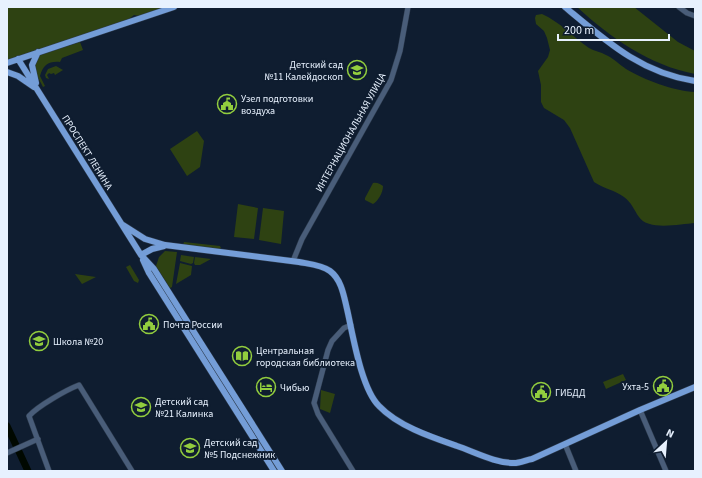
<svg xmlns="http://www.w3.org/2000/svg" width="702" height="478" font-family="'Source Sans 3',sans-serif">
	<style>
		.green { fill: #2e4212 }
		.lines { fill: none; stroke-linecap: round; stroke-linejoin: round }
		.river { stroke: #000800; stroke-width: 7 }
		.minor-casing { stroke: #2d3b4d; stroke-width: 6 }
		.major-casing { stroke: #2d3b4d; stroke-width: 7 }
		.minor { stroke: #495d79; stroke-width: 5 }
		.major { stroke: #749dd7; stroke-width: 6 }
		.labels { text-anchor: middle; stroke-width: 4; stroke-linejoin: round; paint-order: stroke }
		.poi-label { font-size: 10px; fill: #e7f1fe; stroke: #0f1d30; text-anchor: start }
		.street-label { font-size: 10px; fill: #e7f1fe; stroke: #0f1d30 }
	</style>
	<rect width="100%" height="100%" fill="#0f1d30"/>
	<!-- green -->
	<path class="green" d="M7,7H166L139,16L134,15L129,19L7,61Z
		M577,7H634L678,42L695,51V74C649,65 611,38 577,7Z
		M542,14C560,22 573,37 589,48C594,51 601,52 606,55C613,58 619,64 626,69C644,80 674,91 695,92V223C680,224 648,231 639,217C634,210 632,203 624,197C615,190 604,189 594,182L570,128L564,120L544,108L541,102V85L538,71L548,57L550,50L547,38L544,31L536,24L535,18L536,15Z
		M80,42L83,50L62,58L60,62C49,61 43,65 40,76L45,86L43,87C41,83 38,78 36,73C34,68 34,60 38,56C43,52 72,45 80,42Z
		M56,66L63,70L55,75L54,73L51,74L49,73L47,75L49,79L46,78L45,75L48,69Z
		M197,131L204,141L200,167L187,176L170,149Z
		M373,183C377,182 380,184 383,186C383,193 378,201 373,204L365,200V198Z
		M238,204L258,208L254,239L234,237Z
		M263,208L284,211L281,244L259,240Z
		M184,242L220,246L221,248L220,249L183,245Z
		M165,251L177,252L172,287L170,288L156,266L159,257Z
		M181,255L194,257L193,263L191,264L180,261Z
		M195,257L211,259L200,265H195L194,263Z
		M180,263L192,266L191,275L176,284Z
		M130,265L139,280L138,283L134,281L126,267Z
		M75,274L96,277L82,284Z
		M623,374L626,380L606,389L603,382Z
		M321,390L335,394L330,413L320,409Z"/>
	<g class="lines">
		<!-- river -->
		<path class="river" d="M7,426L28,471"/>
		<!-- minor casing -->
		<g class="minor-casing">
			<path id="minor" d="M679,7L687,13L695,16
				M293,261L302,239L391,80L400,51L408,7
				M351,325L344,328L332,341L328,350L314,403L318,414L353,471
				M640,410L666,471
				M565,444L576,471
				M7,453L38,439
				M49,471L29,416C38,406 66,390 79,385L132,471"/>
		</g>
		<!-- major casing -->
		<g class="major-casing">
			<path id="major" d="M565,7C606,41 641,73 695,81
				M18,59L141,255L154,269L282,471
				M7,63L174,7
				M7,72L18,76L34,87
				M36,83L32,65L38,52
				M123,225L145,239L165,245L299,262C309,264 322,265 330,271C342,280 344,297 347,309C353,335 361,388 379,406C398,426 431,437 457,446C475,452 495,463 514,463C520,463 526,460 532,459L640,410L695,387
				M141,255L152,249L164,246
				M143,260L149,273L274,471"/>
		</g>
		<!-- minor -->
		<use href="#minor" class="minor"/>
		<!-- major -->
		<use href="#major" class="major"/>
	</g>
	<!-- icons -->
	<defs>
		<g id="school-ring" transform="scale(1)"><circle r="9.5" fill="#0f1d30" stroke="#92cd3e" stroke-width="1.5"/><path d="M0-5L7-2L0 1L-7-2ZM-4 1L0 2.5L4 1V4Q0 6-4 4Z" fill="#92cd3e"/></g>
		<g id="civic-ring" transform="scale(1)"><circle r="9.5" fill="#0f1d30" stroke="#92cd3e" stroke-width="1.5"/><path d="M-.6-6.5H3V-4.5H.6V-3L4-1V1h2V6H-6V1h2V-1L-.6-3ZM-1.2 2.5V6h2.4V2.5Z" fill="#92cd3e"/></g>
		<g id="library-ring" transform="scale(1)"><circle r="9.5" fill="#0f1d30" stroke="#92cd3e" stroke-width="1.5"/><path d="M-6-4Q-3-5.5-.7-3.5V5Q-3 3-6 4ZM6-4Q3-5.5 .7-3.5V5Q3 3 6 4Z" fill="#92cd3e"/></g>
		<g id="hotel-ring" transform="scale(1)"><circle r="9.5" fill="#0f1d30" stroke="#92cd3e" stroke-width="1.5"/><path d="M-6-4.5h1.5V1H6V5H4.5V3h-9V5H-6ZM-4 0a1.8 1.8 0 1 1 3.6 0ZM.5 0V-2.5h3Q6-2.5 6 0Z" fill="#92cd3e"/></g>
	</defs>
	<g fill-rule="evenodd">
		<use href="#school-ring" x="357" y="70"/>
		<use href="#civic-ring" x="227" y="104"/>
		<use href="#civic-ring" x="149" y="324"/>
		<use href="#school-ring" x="39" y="341"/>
		<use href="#library-ring" x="242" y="356"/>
		<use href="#civic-ring" x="663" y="386"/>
		<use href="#hotel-ring" x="266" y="387"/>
		<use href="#civic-ring" x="541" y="392"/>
		<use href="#school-ring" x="141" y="407"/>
		<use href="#school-ring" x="190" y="448"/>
	</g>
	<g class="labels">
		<!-- poi labels -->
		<g class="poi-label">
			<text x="343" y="68" text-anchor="end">Детский сад<tspan x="343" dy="12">№11 Калейдоскоп</tspan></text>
			<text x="241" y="102">Узел подготовки<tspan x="241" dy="12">воздуха</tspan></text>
			<text x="163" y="328">Почта России</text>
			<text x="53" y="345">Школа №20</text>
			<text x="256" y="354">Центральная<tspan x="256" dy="12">городская библиотека</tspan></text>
			<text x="649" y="390" text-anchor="end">Ухта-5</text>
			<text x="280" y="391">Чибью</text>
			<text x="555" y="396">ГИБДД</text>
			<text x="155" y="405">Детский сад<tspan x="155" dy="12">№21 Калинка</tspan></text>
			<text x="204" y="446">Детский сад<tspan x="204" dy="12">№5 Подснежник</tspan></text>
		</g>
		<!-- street labels -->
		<g class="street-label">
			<text transform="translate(350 132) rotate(-61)" y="4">ИНТЕРНАЦИОНАЛЬНАЯ УЛИЦА</text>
			<text transform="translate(88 152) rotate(58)" y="4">ПРОСПЕКТ ЛЕНИНА</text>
		</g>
	</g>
	<!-- border -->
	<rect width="702" height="478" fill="none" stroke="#e7f1fe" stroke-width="16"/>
	<!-- north arrow -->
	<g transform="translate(666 442) rotate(26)" stroke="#0f1d30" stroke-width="3" paint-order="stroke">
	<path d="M0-3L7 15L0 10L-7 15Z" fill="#e7f1fe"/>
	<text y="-6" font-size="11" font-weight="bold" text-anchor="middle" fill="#e7f1fe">N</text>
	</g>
	<!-- scale -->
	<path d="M558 34v6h111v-6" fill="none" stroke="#e7f1fe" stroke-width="2"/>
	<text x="564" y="34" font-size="12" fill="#e7f1fe" stroke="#0f1d30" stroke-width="3" paint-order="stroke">200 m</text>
</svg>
